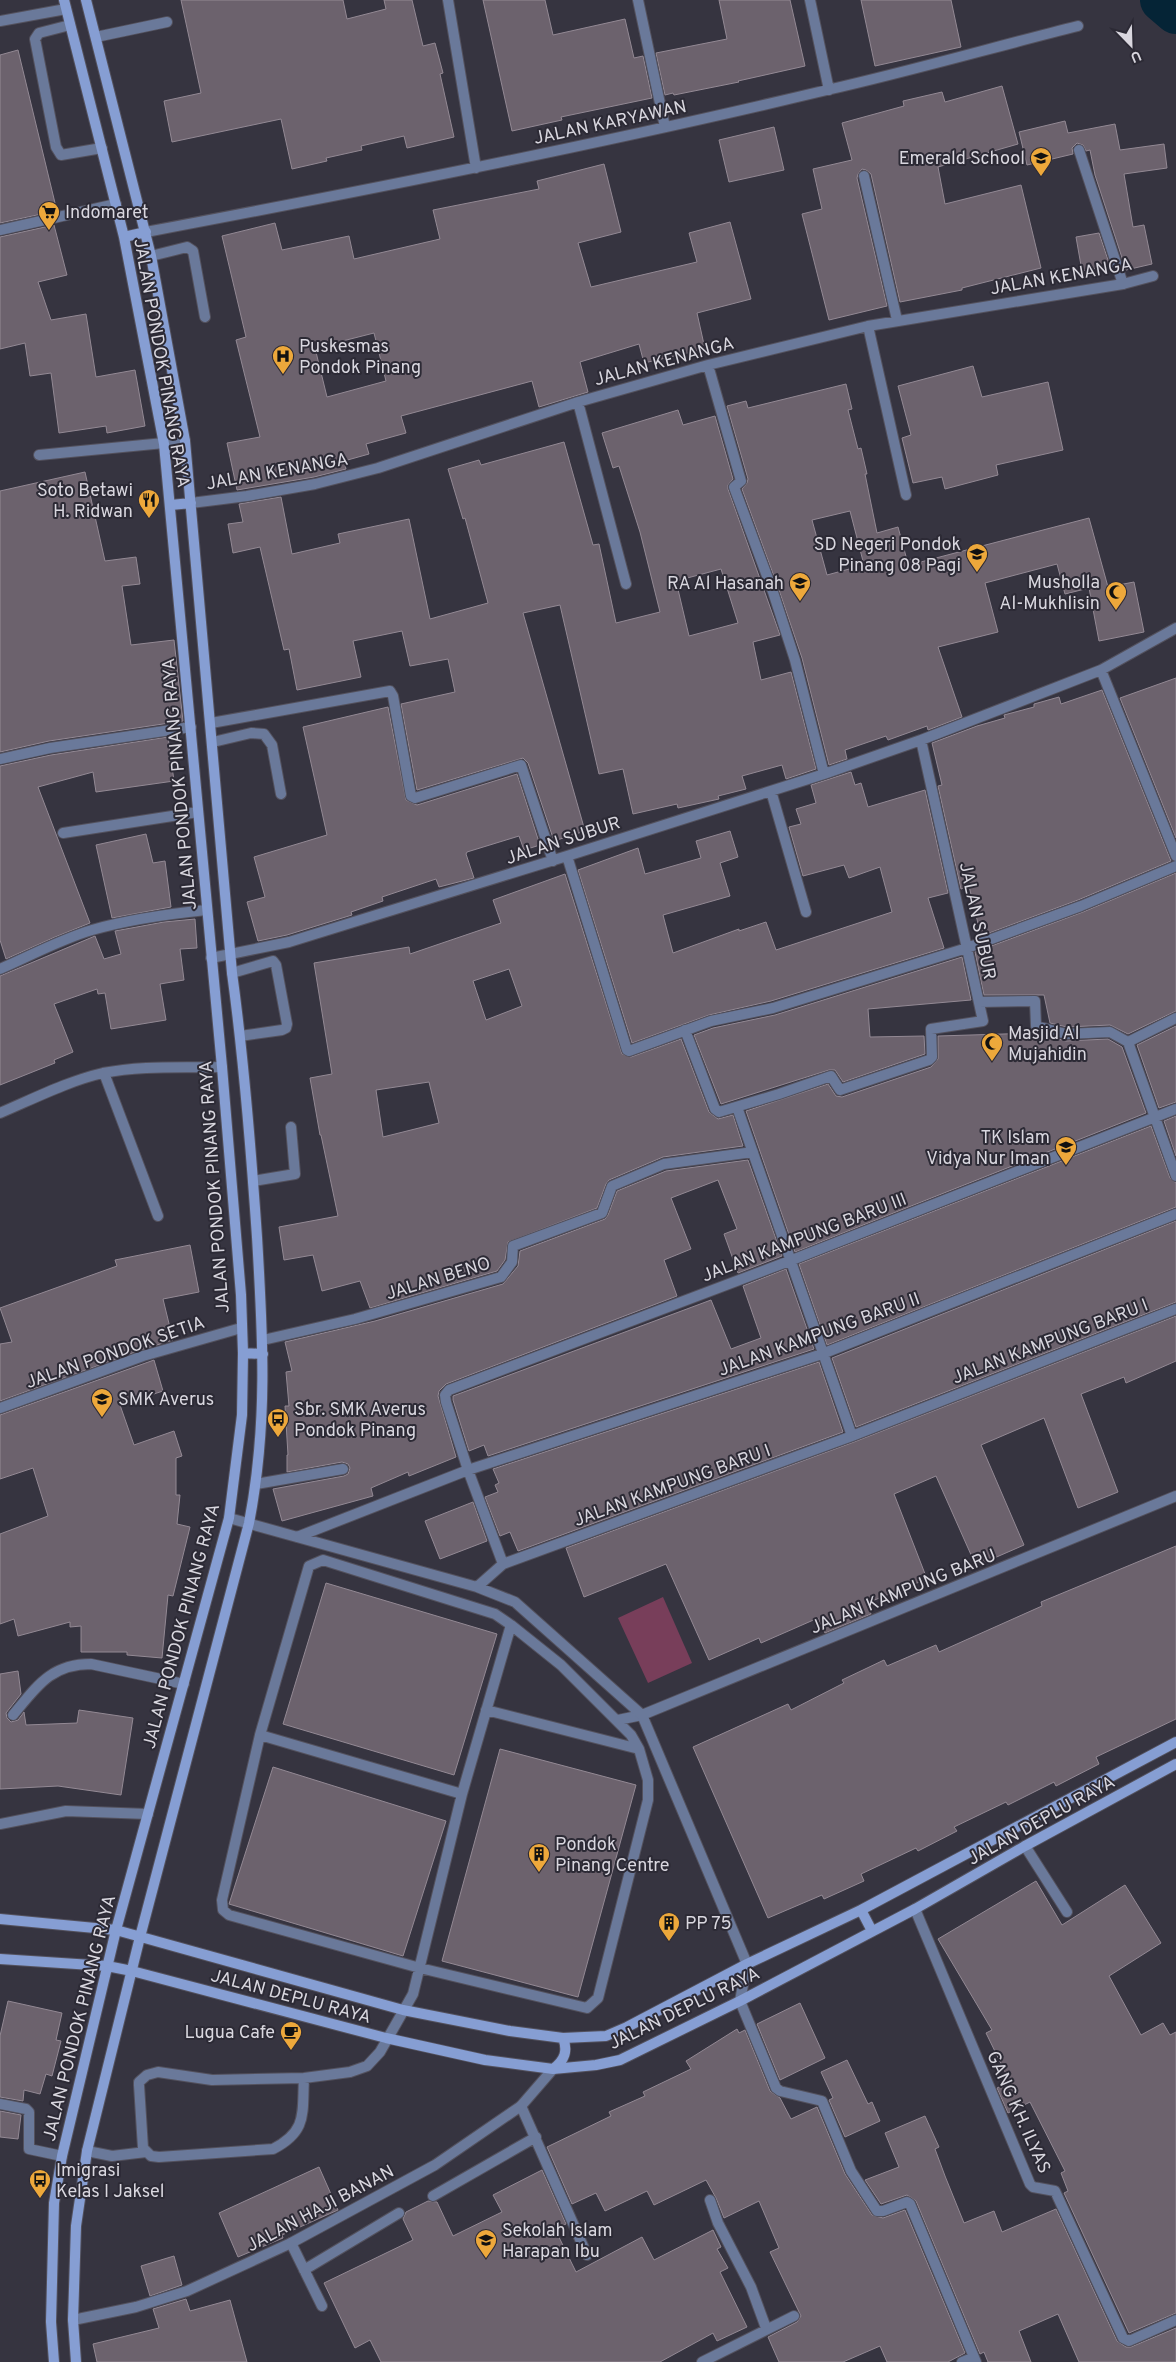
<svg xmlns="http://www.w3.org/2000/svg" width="1176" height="2362" font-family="Overpass,sans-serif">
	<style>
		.green { fill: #783e5a }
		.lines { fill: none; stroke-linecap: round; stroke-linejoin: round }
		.river { stroke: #052436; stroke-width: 44 }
		.building { fill: #6c626d; stroke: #938994; fill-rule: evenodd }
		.service-casing { stroke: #53515d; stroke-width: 12 }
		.minor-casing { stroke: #53515d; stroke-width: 12 }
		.secondary-casing { stroke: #53515d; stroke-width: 12 }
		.service { stroke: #6a799a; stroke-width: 10 }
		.minor { stroke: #6a799a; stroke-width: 10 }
		.secondary { stroke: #869ed3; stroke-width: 10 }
		.labels { text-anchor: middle; stroke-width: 4; stroke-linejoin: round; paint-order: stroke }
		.street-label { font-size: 18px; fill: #d9d7df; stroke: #2c2a35 }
		.poi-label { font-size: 18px; fill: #d9d7df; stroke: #2c2a35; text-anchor: start }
	</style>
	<rect width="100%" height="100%" fill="#363440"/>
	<!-- green -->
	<path class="green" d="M663,1597L692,1663L648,1683L618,1618Z"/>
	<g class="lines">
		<!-- river -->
		<path class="river" d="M1162,0L1176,12"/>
	</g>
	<!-- building -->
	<path class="building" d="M181,0H343L347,19L386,9L384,0H412L423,46L435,43L443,73L440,74L454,137L407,148L404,136L361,146L362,150L326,158L327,161L292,169L281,119L172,142L164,101L201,93Z
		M483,0H545L553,35L625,19L634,58L643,56L652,98L561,117L562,120L512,131Z
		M719,0H790L805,66L738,81L739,82L674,95L673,93L665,95L656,53L727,39Z
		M861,0H951L961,47L875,66Z
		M18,50L55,203L49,204L51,212L0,223V55Z
		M1002,86L1018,144L938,167L945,204L1021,185L1041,268L962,288V290L900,302L871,174L866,170L862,169L858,174L857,178L887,306L829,320L802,214L822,209L813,169L852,160L842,123L904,106L903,101L942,92L945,102Z
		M1065,121L1068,133L1115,124L1120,150L1164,144L1167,168L1124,174L1133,227L1144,225L1152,264L1126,270L1095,175L1090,150L1086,151L1083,145L1077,143L1072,148L1073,154L1027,165L1019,132Z
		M774,127L784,170L729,182L719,140Z
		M604,164L621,232L578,243L591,287L697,262L689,233L730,222L751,299L697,313L705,349L644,363L639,344L580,362L588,392L539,407L532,381L401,416L406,433L366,444L369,454L344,461L346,469L314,477L237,490L227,443L260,437L236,340L246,337L222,236L275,223L282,250L349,236L354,259L440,239L433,210L539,189L537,181ZM374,333L386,381L327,397L315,348Z
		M54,225L67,275L38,282L51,320L86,314L96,377L135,370L145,426L107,433L106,426L59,433L51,373L30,376L25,343L0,349V237Z
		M1099,233L1110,266L1082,271L1076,237Z
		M973,366L982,397L1048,382L1063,450L996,465L998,475L945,489L942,477L913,483L902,438L911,435L898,386Z
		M846,384L852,409L848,410L858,449L861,448L867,474H865L877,533L898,527L907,560L912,559L913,564L1089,518L1108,587L1134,582L1144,632L1099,641L1089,588L1065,594L1057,564L985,583L998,632L938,647L962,717L928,730L927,726L888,740L886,736L845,750L847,759L829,765L802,658L779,590L742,489L747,483L748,479L727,406L746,401L748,408ZM850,511L864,565L827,575L812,520Z
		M678,410L683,425L715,416L733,479L728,485V489L780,635L753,642L761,680L791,672L816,769L786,779L782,765L742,776L746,789L718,796L719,799L678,808L677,804L633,814L623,769L599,774L560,605L523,613L585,831L554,841L528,763L523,758L417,790L401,704L455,692L448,659L410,666L402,631L353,641L361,677L297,690L289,649L284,650L260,547L233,553L228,524L243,522L239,504L281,497L292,554L340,543L338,534L409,519L430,619L488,603L465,518L463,519L448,469L479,460L481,465L564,442L593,545L599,544L616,623L660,612L640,532L619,466L613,468L602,433ZM721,569L738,623L689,636L676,581Z
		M85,472L105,561L136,557L140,584L122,586L131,645L174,640L183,721L49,741L0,752V491Z
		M1176,678V838L1120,698Z
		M1102,690L1171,861L1078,900L981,936L969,886L961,889L938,786L942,785L932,743L977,726L1005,718L1004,715L1034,707V704L1059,697L1061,704Z
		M388,707L406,800L417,805L517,774L540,845L524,850L519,836L467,852L466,854L474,878L439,887L436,879L382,897L383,901L351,912L352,915L287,935L258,941L247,902L265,897L254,857L327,835L303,727Z
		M168,737L174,781L96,792L93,772L38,787L90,923L55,937L6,959L0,940V766L51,755Z
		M851,772L855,785L861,783L868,807L925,790L948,893L928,898L944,948L771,1001L709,1015L632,1043L578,870L638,848L645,874L701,858L696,841L730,831L738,857L720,863L730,896L663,915L673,953L739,929V931L766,922L776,950L892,912L880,867L849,878L844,865L803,876L789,827L801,824L796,809L816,803L811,785Z
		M146,834L153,863L165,861L171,907L112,918L96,845Z
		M1176,873V1011L1128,1034L1110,1025L1067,1027L1050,1023L1044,995H984L975,952L1083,912Z
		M565,874L622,1054L631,1057L681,1039L709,1112L718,1119L733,1115L743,1146L663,1157L609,1180L606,1184L597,1208L508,1242L505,1260L497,1271L370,1308L360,1281L322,1291L313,1255L284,1260L279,1227L338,1216L321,1135H320L310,1078L332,1074L314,963L409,947L410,954L501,923L493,900ZM509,969L522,1006L486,1020L473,981ZM429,1082L439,1123L383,1137L376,1090Z
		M195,919L197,948L180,949L184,980L160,984L166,1020L111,1029L105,993L98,994L97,989L54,1004L73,1052L54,1060L55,1063L0,1085V976L95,936L104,959L121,954L115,931L164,922Z
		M962,957L971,1000L868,1009L870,1037L924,1036L925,1054L843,1082L835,1070H829L721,1104L694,1035L713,1028L775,1015Z
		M1176,1026V1102L1159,1108L1137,1045Z
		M1036,1033L1066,1041L1108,1039L1122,1047L1146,1113L795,1252L746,1111L828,1084L836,1096L842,1097L931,1067L938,1059V1036Z
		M1176,1116V1156L1164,1121Z
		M1151,1126L1170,1178L1176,1183V1207L827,1345L799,1264Z
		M748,1160L782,1256L738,1273L724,1234L737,1229L718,1180L671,1198L691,1249L664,1260L677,1296L446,1384L439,1391L438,1396L456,1457L409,1476L408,1472L371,1488L373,1496L282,1521L273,1489L344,1476L348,1474L350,1468L348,1464L342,1462L287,1472V1455H288L285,1406H289L286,1372L292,1371L285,1342L375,1321L503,1284L518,1266L520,1251L605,1219L608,1215L617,1191L666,1171Z
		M1176,1221V1302L856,1427L832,1358Z
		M190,1245L199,1292L163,1299L173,1340L141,1350L0,1401V1344L12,1342L0,1308L117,1266L115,1260Z
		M786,1269L814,1349L488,1456L484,1445L469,1451L453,1400V1396L711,1300L731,1349L761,1338L743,1286Z
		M1176,1316V1361L1126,1383L1124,1377L1081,1394L1118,1492L1078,1508L1044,1418L981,1445L1024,1545L976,1566L936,1476L894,1494L927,1579L867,1603L871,1614L825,1633L818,1618L761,1643L759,1638L709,1660L666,1564L584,1597L566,1548L854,1442Z
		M154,1360L163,1391L120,1405L134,1445L174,1431L182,1456L176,1458V1495H180L177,1524L190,1527L173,1596L168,1595L162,1658L127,1655V1652H81V1626L70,1627V1622L18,1636L14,1619L0,1624V1534L48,1516L33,1468L0,1479V1415Z
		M819,1362L843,1432L518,1551L510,1532L500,1536L485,1497L498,1492L495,1485L499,1483L493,1469Z
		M473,1502L487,1541L440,1559L425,1521Z
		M1176,1546V1719L1096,1757L1099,1764L1056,1786L1054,1782L1008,1805L1006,1802L954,1827L957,1831L918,1851L916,1848L861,1874L864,1881L824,1899L822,1895L768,1918L693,1747L788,1704L791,1710L844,1683L842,1680L884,1660L887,1666L936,1645L939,1652L1042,1606L1041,1602Z
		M326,1583L497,1634L454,1775L283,1724Z
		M18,1671L21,1694L6,1713L7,1718L11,1722L18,1720L24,1712L26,1725L77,1723L79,1710L133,1718L121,1795L58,1786L0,1789V1674Z
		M500,1749L636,1785L578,1997L442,1961Z
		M273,1767L446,1821L403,1956L229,1904Z
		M1036,1881L1062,1925L1125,1885L1161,1943L1109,1976L1141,2035L1163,2023L1170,2035L1176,2032V2313L1129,2333L1064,2193L1068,2191L1061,2173L1065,2171L1030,2102L1008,2113L997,2088L1010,2082L986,2033L992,2030L938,1939Z
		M8,2001L62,2013L56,2040L61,2041L52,2076L46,2074L40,2094L24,2090L23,2101L0,2097V2036Z
		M800,2003L825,2058L780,2080L757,2024Z
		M737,2029L739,2033L745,2030L770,2091L780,2098L791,2119L817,2107L845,2174L872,2215L883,2218L905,2210L965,2353L948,2362H887L880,2346L843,2362H779L768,2337L797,2322L801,2316L770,2252L779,2248L759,2201L724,2218L716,2198L706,2180L654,2205L647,2191L605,2211L596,2193L572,2204L547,2147L611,2116L609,2112L645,2096L643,2092L691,2069L686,2061Z
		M847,2060L868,2104L872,2102L880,2121L845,2137L829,2100L833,2098L821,2072Z
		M0,2111L21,2115L18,2139L0,2137Z
		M925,2116L939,2147L935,2149L945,2176L964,2223L994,2211L1002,2232L1056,2209L1117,2341L1126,2347H1131L1176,2328V2362H1079L1058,2314L1019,2331L1031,2362H988L984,2352L980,2354L916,2201L907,2195L881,2204L865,2180L899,2167L885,2133Z
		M319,2167L338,2210L282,2235L283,2238L238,2257L219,2213Z
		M542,2170L566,2224L555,2229L576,2272L642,2237L654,2260L713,2230L721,2247L717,2249L728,2268L720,2272L747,2327L717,2341L713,2333L660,2362H381L370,2340L355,2348L324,2283L413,2240L403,2219L406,2212L428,2201L437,2202L453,2236L502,2212L493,2195Z
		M174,2256L182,2285L150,2296L141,2266Z
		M186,2299L190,2311L230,2300L247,2362H97L93,2344L159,2328L153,2309Z"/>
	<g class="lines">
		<!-- service casing -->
		<g class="service-casing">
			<path id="service" d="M70,25L39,33L35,39L56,147L61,155L102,148
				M96,37L167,22
				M1079,150L1123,284
				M151,256L187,247L193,251L205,317
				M213,742L251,733L264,734L272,745L281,794
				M232,973L273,961L276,965L287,1024L286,1028L282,1030L240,1036
				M104,1073L158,1216
				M0,1113C33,1099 68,1081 103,1073C142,1065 182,1068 222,1067
				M253,1181L295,1174L291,1127
				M256,1484L343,1469
				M323,1560L495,1614L511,1625L561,1665L631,1735L639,1749L648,1780V1800L598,1998L587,2008L420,1968L229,1915L223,1910L222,1900L260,1735L309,1566Z
				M486,1710L639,1749
				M13,1715C37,1686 51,1664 91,1664L184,1684
				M618,1720L642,1715
				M260,1735L462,1794
				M304,2078C302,2113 308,2131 273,2149L159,2157L151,2156L143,2148L139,2085V2082L147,2075L158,2072L212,2080L304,2078L350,2072L367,2066L380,2052L413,1994L462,1794L511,1625
				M0,2104L26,2109L29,2112V2149L62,2156
				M521,2106L587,2255
				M87,2151L112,2156L146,2152
				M433,2196L536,2137
				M291,2243L322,2306
				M304,2270L399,2213"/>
		</g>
		<!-- minor casing -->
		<g class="minor-casing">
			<path id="minor" d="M448,0L476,168
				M638,0L665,127
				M810,0L829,90
				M0,21L66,9
				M864,176L897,320
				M0,230L116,204
				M146,232C373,189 601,144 827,90C911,71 994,47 1078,26
				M868,326L906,495
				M708,365L741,481L734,487L773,592L795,660L824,774
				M578,402L626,584
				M39,455L185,441
				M191,503L247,496L315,484L378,468L578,402L708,365L868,326L1123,284L1153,276
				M1101,670L1176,856
				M211,723L390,691L393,696L411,796L415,798L521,765L553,861
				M0,759L50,748L191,727
				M771,791L806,912
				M63,833L198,812
				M567,856L627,1050L629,1051L711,1021L773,1008L967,948L1081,906L1176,866
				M211,958L289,942L567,856L824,774L921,740L1101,670L1176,628
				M0,969C30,956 61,939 92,930C130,919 168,914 206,910
				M979,1002L1035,1001L1036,1026L1066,1034L1110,1032L1128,1042
				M685,1030L715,1109L719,1112L779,1094L831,1076L840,1090L929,1060L932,1057L931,1029L983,1021L921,740
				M1128,1042L1176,1176
				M1128,1042L1176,1018
				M737,1107L852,1436
				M263,1340L355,1319L501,1277L512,1262L513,1246L602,1213L612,1186L664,1164L753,1152
				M0,1408L143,1356L241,1328
				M229,1518L477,1587L515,1602L642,1715L747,1964L740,2001L776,2088L780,2091L822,2101L851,2171L877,2211H883L907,2202L910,2204L976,2362
				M297,1537L468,1470L822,1354L1176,1214
				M503,1564L852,1436L1176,1309
				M477,1587L503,1564L468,1470L446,1402L445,1395L449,1390L792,1260L1176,1109
				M642,1715L1176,1496
				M0,1824L66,1811L148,1814
				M1025,1846L1067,1912
				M915,1909L1030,2184L1033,2187L1055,2191L1123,2338L1129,2341L1176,2320
				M710,2200L718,2223L751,2287L766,2328
				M73,2320L136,2307L187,2291L291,2243L435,2165L521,2106L553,2069
				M702,2362L794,2316
				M962,2362L974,2357"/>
		</g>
		<!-- secondary casing -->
		<g class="secondary-casing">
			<path id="secondary" d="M124,237L146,232
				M171,505L191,503
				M243,1353L263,1354
				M861,1910L872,1931
				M0,1919L116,1930L403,2010L510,2031L563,2038L606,2036L627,2027L747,1964L861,1910L1176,1742
				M0,1959L107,1966L132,1971L386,2038L485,2060L553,2069L596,2065L620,2060L740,2001L915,1909L1025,1846L1176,1764
				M553,2069C565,2060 568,2051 563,2038
				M54,2362L51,2322L54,2203L62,2156L116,1930L229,1518L242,1415L243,1353L241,1295L222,1067L164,444L124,237L64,0
				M76,2362L73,2320L76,2226L87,2151L140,1937L249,1523C268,1424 263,1337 257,1237C251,1149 244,1060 232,973L185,441L151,256L86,0"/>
		</g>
		<!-- service -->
		<use href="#service" class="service"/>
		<!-- minor -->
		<use href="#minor" class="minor"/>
		<!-- secondary -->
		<use href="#secondary" class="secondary"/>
	</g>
	<!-- icons -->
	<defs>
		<g id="school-pin" transform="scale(1.125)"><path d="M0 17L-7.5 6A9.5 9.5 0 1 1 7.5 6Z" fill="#eda83b" stroke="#2c2a35"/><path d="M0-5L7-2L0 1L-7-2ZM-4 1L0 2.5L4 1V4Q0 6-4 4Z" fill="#111"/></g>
		<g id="supermarket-pin" transform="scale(1.125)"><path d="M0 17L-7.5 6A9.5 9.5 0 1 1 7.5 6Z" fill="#eda83b" stroke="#2c2a35"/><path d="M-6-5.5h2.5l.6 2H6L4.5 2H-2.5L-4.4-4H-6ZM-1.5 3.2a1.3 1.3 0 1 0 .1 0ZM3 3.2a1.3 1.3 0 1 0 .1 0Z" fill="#111"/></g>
		<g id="hospital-pin" transform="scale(1.125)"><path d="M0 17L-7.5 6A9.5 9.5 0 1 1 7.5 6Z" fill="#eda83b" stroke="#2c2a35"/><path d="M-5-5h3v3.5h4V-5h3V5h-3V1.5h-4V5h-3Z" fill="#111"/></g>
		<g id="restaurant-pin" transform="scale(1.125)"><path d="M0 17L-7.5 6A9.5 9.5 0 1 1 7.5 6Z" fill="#eda83b" stroke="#2c2a35"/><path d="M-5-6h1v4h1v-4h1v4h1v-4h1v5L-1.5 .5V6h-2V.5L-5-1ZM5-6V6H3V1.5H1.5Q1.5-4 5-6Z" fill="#111"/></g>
		<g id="mosque-pin" transform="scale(1.125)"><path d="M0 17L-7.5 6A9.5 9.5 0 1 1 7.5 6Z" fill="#eda83b" stroke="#2c2a35"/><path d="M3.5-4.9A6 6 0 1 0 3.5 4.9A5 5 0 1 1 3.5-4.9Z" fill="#111"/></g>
		<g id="bus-pin" transform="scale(1.125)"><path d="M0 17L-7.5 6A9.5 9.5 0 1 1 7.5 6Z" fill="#eda83b" stroke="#2c2a35"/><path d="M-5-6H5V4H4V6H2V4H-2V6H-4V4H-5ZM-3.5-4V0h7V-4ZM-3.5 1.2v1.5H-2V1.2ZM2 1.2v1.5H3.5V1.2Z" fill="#111"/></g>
		<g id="building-pin" transform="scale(1.125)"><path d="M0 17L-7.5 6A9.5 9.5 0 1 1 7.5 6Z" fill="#eda83b" stroke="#2c2a35"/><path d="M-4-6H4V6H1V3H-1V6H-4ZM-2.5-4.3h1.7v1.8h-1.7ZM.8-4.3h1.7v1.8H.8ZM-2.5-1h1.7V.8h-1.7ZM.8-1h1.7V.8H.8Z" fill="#111"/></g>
		<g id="cafe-pin" transform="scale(1.125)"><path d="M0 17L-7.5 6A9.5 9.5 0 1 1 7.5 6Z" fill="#eda83b" stroke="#2c2a35"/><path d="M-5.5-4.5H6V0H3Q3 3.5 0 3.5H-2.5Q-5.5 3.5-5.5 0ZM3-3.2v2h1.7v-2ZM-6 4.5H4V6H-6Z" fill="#111"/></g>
	</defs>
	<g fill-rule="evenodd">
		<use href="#school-pin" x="1041" y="158"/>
		<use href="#supermarket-pin" x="49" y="212"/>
		<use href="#hospital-pin" x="283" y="356"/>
		<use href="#restaurant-pin" x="149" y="500"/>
		<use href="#school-pin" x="977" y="554"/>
		<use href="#school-pin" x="800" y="583"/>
		<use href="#mosque-pin" x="1116" y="592"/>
		<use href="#mosque-pin" x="992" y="1043"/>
		<use href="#school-pin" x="1066" y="1147"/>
		<use href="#school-pin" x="102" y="1399"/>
		<use href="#bus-pin" x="278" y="1419"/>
		<use href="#building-pin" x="539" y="1854"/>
		<use href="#building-pin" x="669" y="1923"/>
		<use href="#cafe-pin" x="291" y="2032"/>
		<use href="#bus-pin" x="40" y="2180"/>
		<use href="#school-pin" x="486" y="2240"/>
	</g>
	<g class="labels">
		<!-- street labels -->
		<g class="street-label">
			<text transform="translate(610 122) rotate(-12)" y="6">JALAN KARYAWAN</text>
			<text transform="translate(1061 276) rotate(-10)" y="6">JALAN KENANGA</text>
			<text transform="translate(664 361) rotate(-15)" y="6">JALAN KENANGA</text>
			<text transform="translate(162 363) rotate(80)" y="6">JALAN PONDOK PINANG RAYA</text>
			<text transform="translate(277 471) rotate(-10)" y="6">JALAN KENANGA</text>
			<text transform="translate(179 784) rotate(-95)" y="6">JALAN PONDOK PINANG RAYA</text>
			<text transform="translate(563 840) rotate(-18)" y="6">JALAN SUBUR</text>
			<text transform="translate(978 921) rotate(78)" y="6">JALAN SUBUR</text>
			<text transform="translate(214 1187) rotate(-94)" y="6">JALAN PONDOK PINANG RAYA</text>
			<text transform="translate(804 1237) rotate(-21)" y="6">JALAN KAMPUNG BARU III</text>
			<text transform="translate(438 1278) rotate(-17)" y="6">JALAN BENO</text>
			<text transform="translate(819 1334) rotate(-20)" y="6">JALAN KAMPUNG BARU II</text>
			<text transform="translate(1050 1341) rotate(-21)" y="6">JALAN KAMPUNG BARU I</text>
			<text transform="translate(115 1352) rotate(-19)" y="6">JALAN PONDOK SETIA</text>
			<text transform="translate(672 1485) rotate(-20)" y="6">JALAN KAMPUNG BARU I</text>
			<text transform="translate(903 1591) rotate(-22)" y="6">JALAN KAMPUNG BARU</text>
			<text transform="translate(181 1626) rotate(-75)" y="6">JALAN PONDOK PINANG RAYA</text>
			<text transform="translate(1041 1820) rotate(-29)" y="6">JALAN DEPLU RAYA</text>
			<text transform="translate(291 1996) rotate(15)" y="6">JALAN DEPLU RAYA</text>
			<text transform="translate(684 2008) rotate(-26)" y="6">JALAN DEPLU RAYA</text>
			<text transform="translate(79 2018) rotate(-76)" y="6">JALAN PONDOK PINANG RAYA</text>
			<text transform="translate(1019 2112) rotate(66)" y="6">GANG KH. ILYAS</text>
			<text transform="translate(320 2208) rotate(-28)" y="6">JALAN HAJI BANAN</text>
		</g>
		<!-- poi labels -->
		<g class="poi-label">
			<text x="1025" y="164" text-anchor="end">Emerald School</text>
			<text x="65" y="218">Indomaret</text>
			<text x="299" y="352">Puskesmas<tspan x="299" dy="21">Pondok Pinang</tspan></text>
			<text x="133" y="496" text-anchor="end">Soto Betawi<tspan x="133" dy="21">H. Ridwan</tspan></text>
			<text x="961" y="550" text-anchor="end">SD Negeri Pondok<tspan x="961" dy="21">Pinang 08 Pagi</tspan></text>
			<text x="1100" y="588" text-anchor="end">Musholla<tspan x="1100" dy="21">Al-Mukhlisin</tspan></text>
			<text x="784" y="589" text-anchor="end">RA Al Hasanah</text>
			<text x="1008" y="1039">Masjid Al<tspan x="1008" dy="21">Mujahidin</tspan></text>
			<text x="1050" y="1143" text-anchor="end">TK Islam<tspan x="1050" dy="21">Vidya Nur Iman</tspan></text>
			<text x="118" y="1405">SMK Averus</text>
			<text x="294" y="1415">Sbr. SMK Averus<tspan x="294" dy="21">Pondok Pinang</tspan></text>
			<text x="555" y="1850">Pondok<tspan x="555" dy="21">Pinang Centre</tspan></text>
			<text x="685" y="1929">PP 75</text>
			<text x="275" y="2038" text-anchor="end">Lugua Cafe</text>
			<text x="56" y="2176">Imigrasi<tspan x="56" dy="21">Kelas I Jaksel</tspan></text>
			<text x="502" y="2236">Sekolah Islam<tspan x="502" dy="21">Harapan Ibu</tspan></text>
		</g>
	</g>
	<!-- north arrow -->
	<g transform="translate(1131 45) rotate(157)" stroke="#2c2a35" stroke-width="4" paint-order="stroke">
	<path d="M0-4L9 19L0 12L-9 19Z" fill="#d9d7df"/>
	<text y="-8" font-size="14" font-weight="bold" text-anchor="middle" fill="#d9d7df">U</text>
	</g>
</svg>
